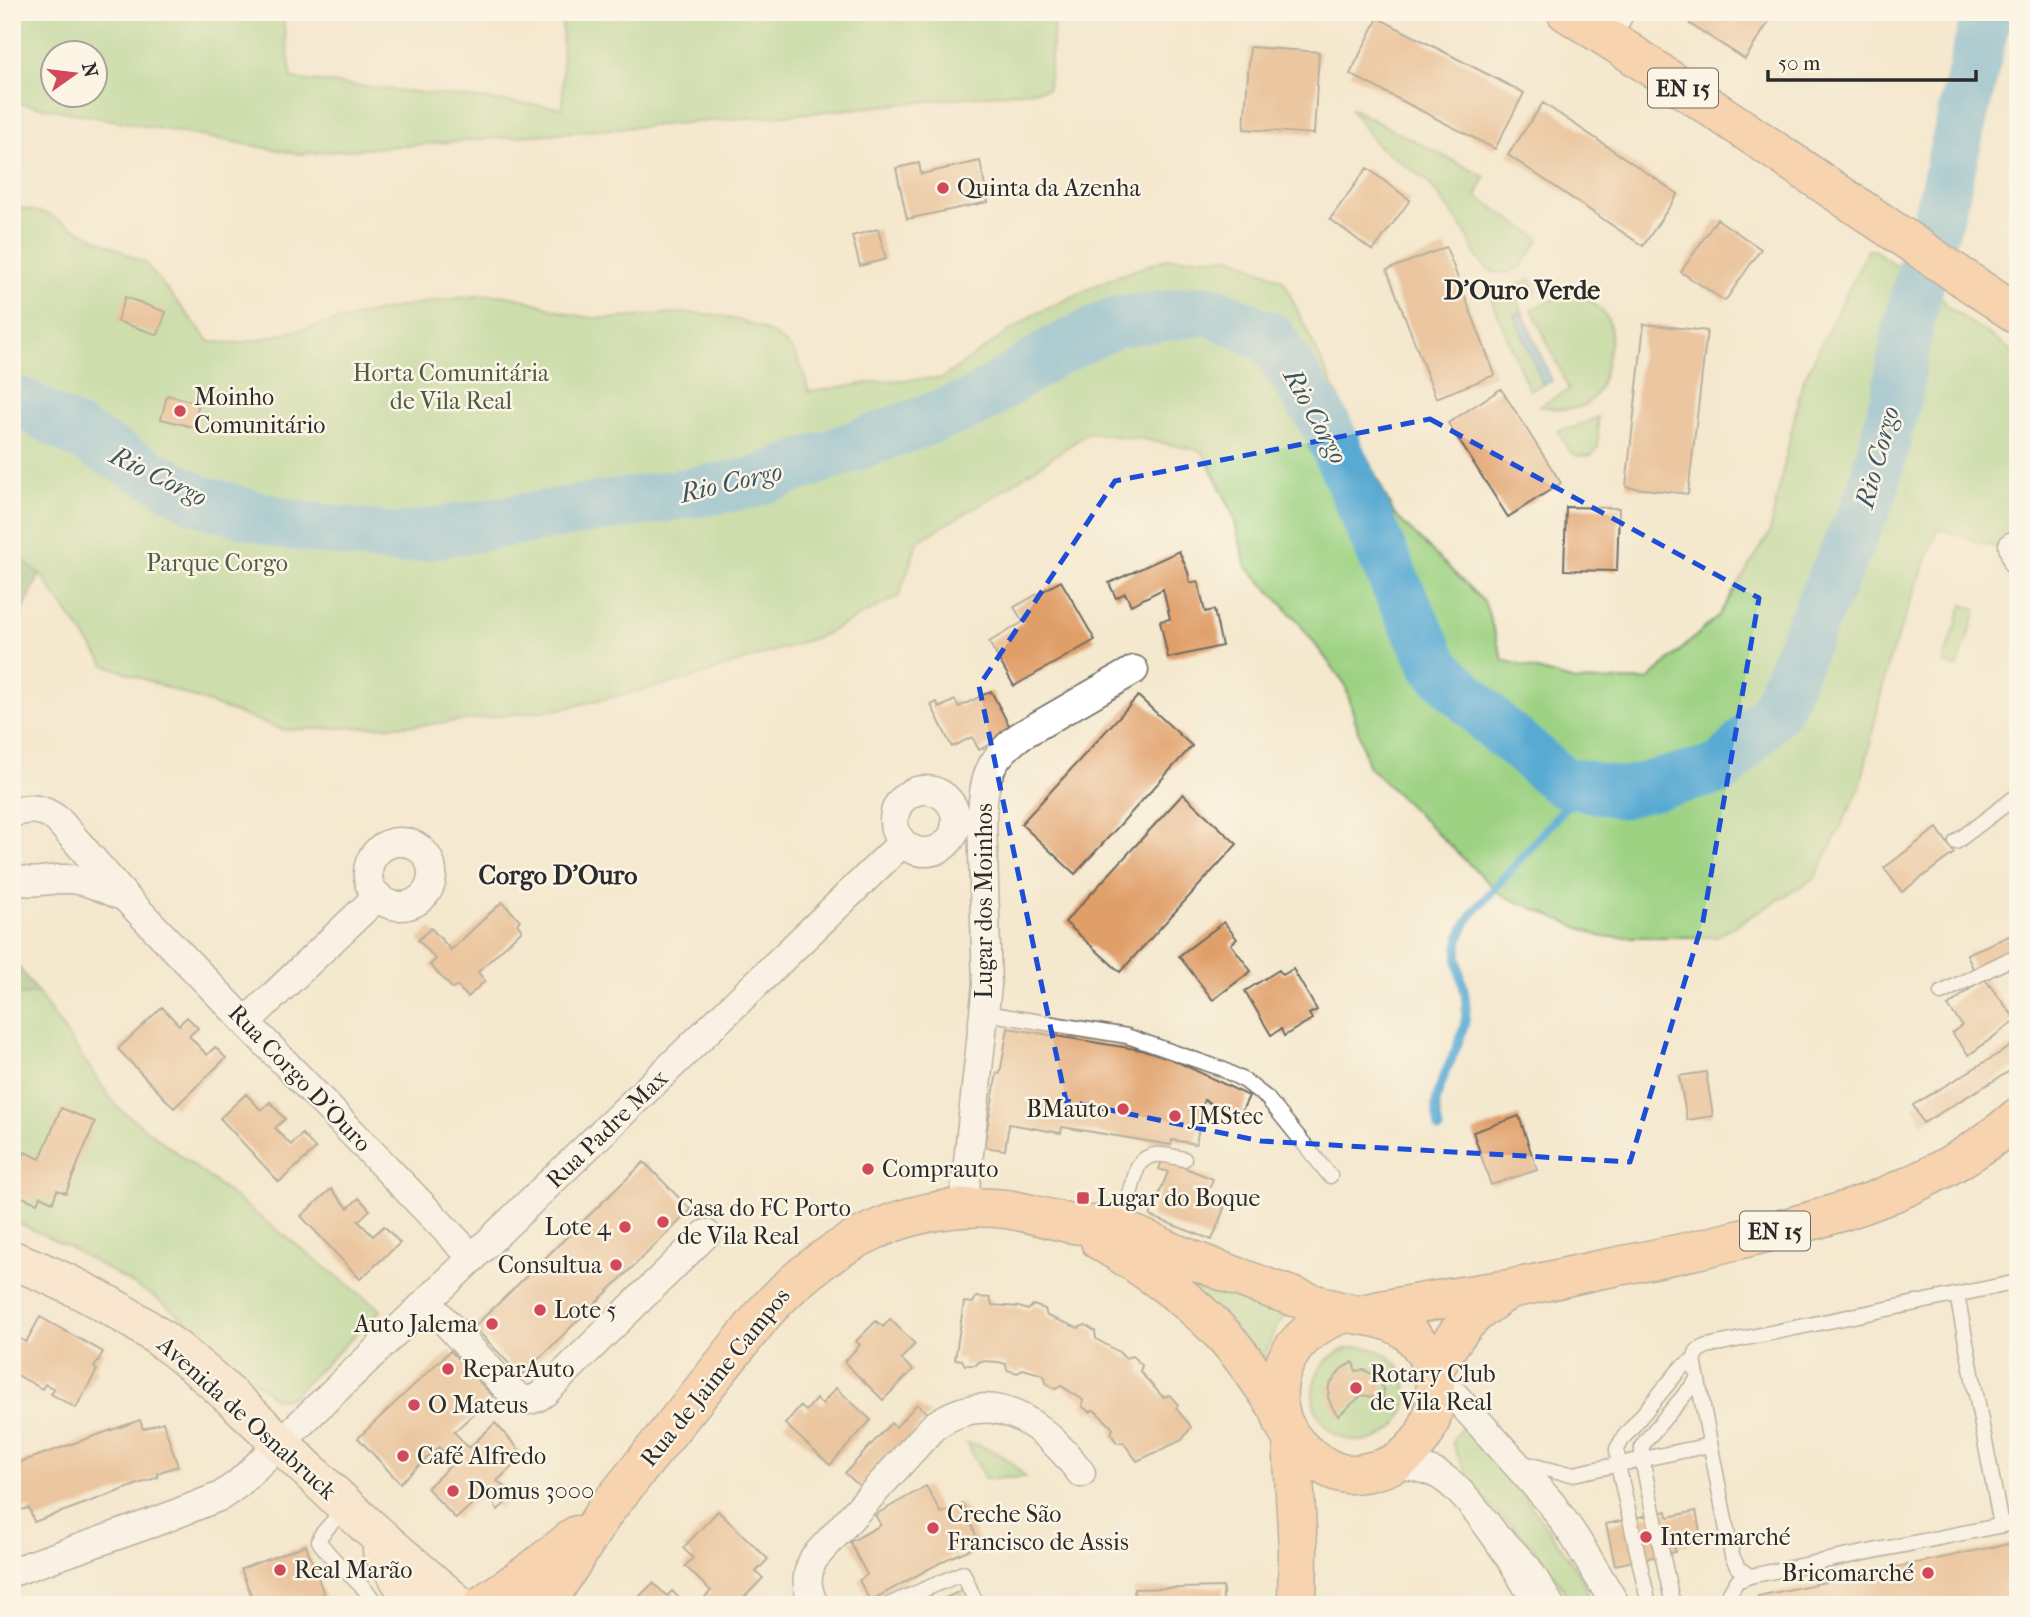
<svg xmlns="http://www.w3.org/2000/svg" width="2030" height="1617" font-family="'IM FELL French Canon',serif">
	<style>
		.green { fill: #9dd283; stroke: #647e57; stroke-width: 2; fill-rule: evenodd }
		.forest { fill: #7eb471; stroke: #54704e; stroke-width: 2 }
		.water { fill: #59aad3; stroke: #426a7f; stroke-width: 2 }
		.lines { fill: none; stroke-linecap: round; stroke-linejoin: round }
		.stream { stroke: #59aad3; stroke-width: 9 }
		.river { stroke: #59aad3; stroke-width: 51 }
		.building { fill: #e09e67 }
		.lane-casing { stroke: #716d64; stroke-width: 17 }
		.street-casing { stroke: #716d64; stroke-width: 31 }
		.secondary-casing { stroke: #716d64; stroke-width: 41 }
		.primary-casing { stroke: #716d64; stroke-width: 41 }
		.lane { stroke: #fff; stroke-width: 14 }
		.street { stroke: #fff; stroke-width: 28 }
		.secondary { stroke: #fde4d1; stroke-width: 38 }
		.primary { stroke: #fabc8b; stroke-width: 38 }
		.marked { fill: none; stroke: #1d4ed8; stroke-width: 5; stroke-dasharray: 14 9; stroke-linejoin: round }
		.poi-dot { fill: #d1495b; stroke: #fcf5e5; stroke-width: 2.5 }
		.labels { text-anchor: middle; stroke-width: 5; stroke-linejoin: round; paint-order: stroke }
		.shield { fill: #fcf5e5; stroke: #6a6863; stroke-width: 2 }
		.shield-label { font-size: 23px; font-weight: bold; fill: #2b2b2b }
		.poi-label { font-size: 24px; fill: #2b2b2b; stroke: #fcf5e5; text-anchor: start }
		.park-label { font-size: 24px; fill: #4d5d45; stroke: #fcf5e5 }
		.street-label { font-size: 24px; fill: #2b2b2b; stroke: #fcf5e5 }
		.neighbourhood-label { font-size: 26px; font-weight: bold; fill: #2b2b2b; stroke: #fcf5e5 }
		.water-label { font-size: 26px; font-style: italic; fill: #3b5766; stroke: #fcf5e5 }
	</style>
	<rect width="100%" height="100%" fill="#fcf5e5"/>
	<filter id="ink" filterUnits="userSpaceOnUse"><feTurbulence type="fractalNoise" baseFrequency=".0143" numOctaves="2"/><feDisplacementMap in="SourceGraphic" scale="14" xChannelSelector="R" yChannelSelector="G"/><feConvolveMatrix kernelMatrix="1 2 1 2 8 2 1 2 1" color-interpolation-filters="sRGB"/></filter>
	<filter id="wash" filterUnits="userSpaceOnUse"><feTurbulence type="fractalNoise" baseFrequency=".00686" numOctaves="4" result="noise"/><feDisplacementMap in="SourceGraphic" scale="28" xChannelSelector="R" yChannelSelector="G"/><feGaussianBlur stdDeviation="1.57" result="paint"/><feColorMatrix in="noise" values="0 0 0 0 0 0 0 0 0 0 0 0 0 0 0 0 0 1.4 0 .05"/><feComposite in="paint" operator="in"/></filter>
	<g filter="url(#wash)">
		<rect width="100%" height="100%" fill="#f4e8ce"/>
		<!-- green -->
		<path class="green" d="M12,12H282L292,79L563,108L562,12H1055L1048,89L811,113L300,154L12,102ZM52,52H94V94H52Z
			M1350,108L1485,177L1476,196L1540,239L1521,267L1507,273H1495L1485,267L1477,257L1464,230L1427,181L1377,145Z
			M12,206L47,214L145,263L210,342L238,343L253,341C314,327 373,310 435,301C454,299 474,295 493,295C529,295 561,317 597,318C626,320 653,313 682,313C717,312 765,322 790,348C800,359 805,378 809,392L884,381L942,378L1033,315L1112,278L1169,258L1232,257L1283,280L1394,514L1485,603L1503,660L1575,681L1648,680L1719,615L1769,534L1802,383L1868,250H1874L1945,300V305L2018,355V550H2006L1938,529L1888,663L1860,788L1815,878L1716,937H1602L1501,895L1368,766L1345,684L1296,619L1246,566L1232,511L1202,451L1142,439L1088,433L993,497L918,541L899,596L821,636L685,680L561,709L423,725L283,730L105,665L40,574L12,553Z
			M1531,279L1536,292L1518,300L1522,311L1514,315L1543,385L1529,390L1490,296Z
			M1574,291C1586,298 1600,306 1607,318C1614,329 1610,343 1608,355C1600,402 1588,416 1539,406L1569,390L1532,309Z
			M1598,417V447L1592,455C1570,460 1566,448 1558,430L1575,427Z
			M1963,605L1977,610L1957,668L1943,663Z
			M38,993L116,1106L381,1310L290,1398L275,1399L202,1332L150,1294L65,1245L12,1220V996Z
			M1147,1252L1288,1311L1274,1331L1263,1362Z
			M1313 1394a47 47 0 1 1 94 0a47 47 0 1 1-94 0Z
			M1464,1424C1498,1464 1531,1504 1561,1547C1573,1564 1588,1585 1591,1605H1573C1558,1580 1541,1555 1521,1534C1511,1523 1498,1515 1488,1504C1473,1486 1461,1464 1452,1442Z
			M967,1443C992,1447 1009,1458 1025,1477L985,1479Z"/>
		<!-- forest -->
		<path class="forest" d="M12,553L40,574L12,635Z
			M12,958L38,993L12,996Z"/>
		<!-- water -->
		<path class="water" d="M1522,311L1552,381L1543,385L1514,315Z"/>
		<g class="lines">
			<!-- stream -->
			<path class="stream" d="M1439,1129C1438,1120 1435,1111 1436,1103C1440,1075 1460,1049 1465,1021C1472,978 1439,959 1473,913L1584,786"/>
			<!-- river -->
			<path class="river" d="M12,400L30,407L199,500L286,524L397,539L752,483L974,403L1054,352L1116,322L1209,310L1271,338L1327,427L1397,587L1436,667L1498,728L1561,781L1622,793L1723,768L1776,709L1811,626L1871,496L1897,393L1909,320L1945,191L1984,25L1989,12"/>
		</g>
		<g id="blocks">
			<!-- building -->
			<path class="building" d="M1697,12H1775L1745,59L1690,24Z
				M1378,18L1524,93L1495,149L1350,74Z
				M1250,47L1319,52L1314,134L1244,129Z
				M1543,103L1678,194L1643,246L1508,155Z
				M980,161L988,202L907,219L896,168L919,163L921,174Z
				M1367,168L1410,200L1373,251L1330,219Z
				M1717,219L1761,249L1725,301L1681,272Z
				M878,229L886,259L860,266L852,236Z
				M1446,247L1495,375L1436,398L1387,270Z
				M125,297L166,312L158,335L117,321Z
				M1644,324L1707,331L1688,494L1626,487Z
				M1501,389L1561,483L1508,517L1448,423Z
				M167,395L199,403L193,427L161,419Z
				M1566,507L1619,508L1617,571L1564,570Z
				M1179,551L1188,572L1190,583L1198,581L1205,612L1214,610L1222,646L1168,658L1160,621L1170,619L1163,589L1131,605L1125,593L1116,598L1109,583Z
				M1061,581L1095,640L1014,686L989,642L1023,622L1014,607Z
				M991,691L1013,733L979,750L972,737L952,747L931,705L937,702L939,708L955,700L959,707Z
				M1138,696L1192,746L1075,874L1021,824Z
				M1183,794L1237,844L1120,972L1065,922Z
				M1937,828L1954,853L1902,892L1884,868Z
				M502,902L520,920L517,924L522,930L478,972L485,981L468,997L457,986L453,989L430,965L436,959L418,940L431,928L451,950Z
				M1224,922L1237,939L1231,944L1251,971L1213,1000L1179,956Z
				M2018,927V950L1973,969L1967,954L2014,934Z
				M1293,969L1317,1010L1309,1014L1312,1019L1284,1036L1281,1029L1271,1035L1245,991L1279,970L1283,975Z
				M1984,978L2016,1020L1969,1055L1952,1033L1962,1025L1948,1006Z
				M162,1007L179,1025L187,1017L198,1028L189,1036L207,1055L215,1047L226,1058L174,1108L118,1049Z
				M1008,1028L1159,1053L1249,1096L1239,1117L1204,1100L1196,1144L1172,1140L1171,1145L1062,1127L1061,1133L1009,1124L1005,1150L984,1147L997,1073L1000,1074Z
				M2018,1042V1066L1923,1123L1913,1105Z
				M1706,1072L1713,1116L1687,1120L1679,1076Z
				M246,1094L261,1110L270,1102L285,1119L275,1128L291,1145L302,1134L316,1149L279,1182L220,1118Z
				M61,1108L95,1122L66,1193L57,1190L53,1202L40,1196L37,1203L12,1193V1183L25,1152L40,1159Z
				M1519,1116L1537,1170L1491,1185L1473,1132Z
				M1163,1159L1213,1179L1205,1200L1224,1208L1212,1240L1150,1216L1168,1172L1159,1169Z
				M644,1162L691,1210L521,1376L474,1327Z
				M331,1189L348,1208L359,1198L370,1210L358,1221L373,1236L384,1226L400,1243L360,1279L301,1216Z
				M976,1297L990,1298L992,1305L1019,1307L1028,1310L1033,1305L1045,1309L1047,1316L1078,1328L1085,1325L1095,1331L1096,1339L1119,1352L1125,1358L1132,1356L1142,1365L1140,1372L1163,1397L1170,1395L1178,1405L1176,1408L1191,1427L1182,1440L1137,1461L1123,1442L1117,1443L1111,1434L1113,1429L1109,1424L1094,1410L1089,1412L1082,1406L1083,1400L1061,1386L1055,1389L1046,1383L1045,1377L1040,1374L1023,1369L1018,1373L1007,1370L1006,1364L999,1362L980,1361L976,1365H965L962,1360L955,1359L964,1302L973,1303Z
				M40,1317L103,1352L94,1368L97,1370L76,1408L51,1394L54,1389L45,1384L42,1389L12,1372V1350L19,1338L26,1342Z
				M890,1319L915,1344L901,1359L913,1370L883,1400L844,1362L860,1345L856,1341L876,1321L883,1327Z
				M450,1351L493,1396L454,1432L469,1448L495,1423L524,1455L497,1481L515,1494L498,1510L486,1491L456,1519L427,1488L453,1463L439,1447L400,1483L358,1438Z
				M1353,1362L1356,1371L1364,1370L1378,1377L1384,1391L1383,1399L1362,1395L1338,1416L1332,1407L1328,1397L1329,1385L1342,1368Z
				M836,1388L871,1420L830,1465L785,1424L800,1406L806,1411L816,1399L822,1404Z
				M917,1404L930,1415L863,1489L845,1473L891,1423L896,1427Z
				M140,1420L143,1429L163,1422L178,1466L157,1473L158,1477L34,1522L29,1508L21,1510L12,1484V1465Z
				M926,1486L941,1513L963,1504L980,1545L947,1559L870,1601L859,1580L867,1575L850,1542L881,1525L875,1515Z
				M718,1511L768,1559L756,1572L763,1578L737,1605H714L705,1597L711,1591L685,1566L693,1558L683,1548Z
				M1667,1511L1668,1517L1696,1511L1702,1541L1674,1547L1675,1552L1615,1565L1606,1524Z
				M2018,1542V1605H1760L1758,1596Z
				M306,1545L328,1605H255L241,1569Z
				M653,1583L667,1596L672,1591L686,1605H624L629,1599L633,1603Z
				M1223,1587V1605H1135L1134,1589Z
				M963,1590L969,1605H929Z"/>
		</g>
	</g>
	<g filter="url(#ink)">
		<use href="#blocks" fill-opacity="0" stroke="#716d64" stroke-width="2"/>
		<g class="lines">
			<!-- lane casing -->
			<g class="lane-casing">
				<path id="lane" d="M1956,842L2018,795
					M1941,993L2006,961L2018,959
					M985,1013L1127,1036L1222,1069L1245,1081L1267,1098L1330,1176
					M1120,1229L1138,1166C1150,1149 1166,1155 1184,1159
					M1957,1295L2001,1525
					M1520,1462L1557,1472L1573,1474L1710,1445
					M344,1509L321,1535L319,1541C334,1565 362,1581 377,1605
					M1507,1536L1533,1564L1558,1605
					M1750,1576L1738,1568L1732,1556L1695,1365L1694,1359L1697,1351L1707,1346L2018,1282
					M888,1605L963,1573L977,1605
					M1649,1605L1618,1465L1617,1449L1623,1438L1681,1368L1694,1359
					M1673,1605L1642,1460V1446L1647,1439L1698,1379
					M1723,1605L1737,1581L1750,1576L2018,1522"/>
			</g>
			<!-- street casing -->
			<g class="street-casing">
				<path id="street" d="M1606,37L1620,12
					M2013,546L2018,563
					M894 821a31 31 0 1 1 62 0a31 31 0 1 1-62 0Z
					M12,813C30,807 43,808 58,820L127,899L473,1258
					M368 874a32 32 0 1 1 64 0a32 32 0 1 1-64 0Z
					M12,878C31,886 48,878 68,879C87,879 104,889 122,896
					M246,1022L378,896
					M963,1209L987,985L982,818C983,780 988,760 1020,736L1134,670
					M427,1302L505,1386C520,1399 527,1406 544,1393L706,1234
					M1435,1382L1455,1396L1551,1503L1574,1536L1616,1605
					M1397,1463C1411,1466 1426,1468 1439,1475C1473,1495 1519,1569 1537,1605
					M12,1572L163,1519L221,1496L238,1484L902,843
					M814,1605C806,1587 805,1576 814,1558L934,1426C994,1384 1044,1424 1081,1473"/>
			</g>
			<!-- secondary casing -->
			<g class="secondary-casing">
				<path id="secondary" d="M12,1260C71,1282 125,1311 175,1349C236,1397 290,1454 347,1507C383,1541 421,1573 459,1605
					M382,1551L404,1587L411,1605"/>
			</g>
			<!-- primary casing -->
			<g class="primary-casing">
				<path id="primary" d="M1566,12L1626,50L2018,315
					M1100,1241C1145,1268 1190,1299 1225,1337C1246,1360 1263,1386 1280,1411
					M1362,1314C1411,1303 1460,1296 1509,1289C1537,1284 1565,1277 1593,1271C1640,1262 1687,1253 1733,1241C1836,1217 1937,1188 2018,1117
					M1433,1371C1445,1351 1456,1332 1473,1316C1484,1306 1497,1298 1509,1289
					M1292,1439L1298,1549L1297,1605
					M482,1605L534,1569L577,1535
					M545,1605L605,1511L765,1312C827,1243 911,1199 1006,1209C1029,1212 1050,1220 1073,1224C1086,1226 1099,1224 1112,1227C1134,1233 1155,1244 1175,1253C1207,1266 1239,1277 1271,1289C1292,1296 1314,1304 1336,1310C1362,1318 1387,1314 1410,1334C1457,1378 1435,1459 1372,1471C1365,1473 1356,1474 1349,1474C1338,1474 1327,1468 1318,1462C1250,1419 1274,1332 1347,1313"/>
			</g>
			<!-- lane -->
			<use href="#lane" class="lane"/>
			<!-- street -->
			<use href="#street" class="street"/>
			<!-- secondary -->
			<use href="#secondary" class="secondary"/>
			<!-- primary -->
			<use href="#primary" class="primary"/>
		</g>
	</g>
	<!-- marked area -->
	<path d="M0 0H2030V1617H0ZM1430,419L1759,598L1703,921L1630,1162L1261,1141L1066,1101L979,686L1115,481Z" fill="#f4e8ce" fill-opacity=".55" fill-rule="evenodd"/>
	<path class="marked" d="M1430,419L1759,598L1703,921L1630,1162L1261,1141L1066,1101L979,686L1115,481Z"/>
	<!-- markers -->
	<g class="poi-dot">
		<circle cx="943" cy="188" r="7"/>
		<circle cx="180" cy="411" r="7"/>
		<circle cx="1123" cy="1109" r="7"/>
		<circle cx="1175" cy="1116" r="7"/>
		<circle cx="868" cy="1169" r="7"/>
		<rect x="1076" y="1191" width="14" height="14" rx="3.5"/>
		<circle cx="663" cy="1222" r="7"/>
		<circle cx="625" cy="1227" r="7"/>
		<circle cx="616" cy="1265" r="7"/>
		<circle cx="540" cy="1310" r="7"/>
		<circle cx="492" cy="1324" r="7"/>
		<circle cx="448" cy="1369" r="7"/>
		<circle cx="1356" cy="1388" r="7"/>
		<circle cx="414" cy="1405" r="7"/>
		<circle cx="403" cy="1456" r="7"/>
		<circle cx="453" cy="1491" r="7"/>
		<circle cx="933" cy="1528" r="7"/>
		<circle cx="1646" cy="1537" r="7"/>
		<circle cx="280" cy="1570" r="7"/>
		<circle cx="1928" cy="1573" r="7"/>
	</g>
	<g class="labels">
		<!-- shield labels -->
		<g class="shield">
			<rect x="1648" y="68.5" width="70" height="39" rx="5"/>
			<rect x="1740" y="1211.5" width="70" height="39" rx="5"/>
		</g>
		<g class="shield-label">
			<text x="1683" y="96">EN 15</text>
			<text x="1775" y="1239">EN 15</text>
		</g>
		<!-- poi labels -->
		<g class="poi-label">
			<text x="957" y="196">Quinta da Azenha</text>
			<text x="194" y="405">Moinho<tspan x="194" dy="28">Comunitário</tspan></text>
			<text x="1109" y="1117" text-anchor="end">BMauto</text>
			<text x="1189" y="1124">JMStec</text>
			<text x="882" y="1177">Comprauto</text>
			<text x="1097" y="1206">Lugar do Boque</text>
			<text x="677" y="1216">Casa do FC Porto<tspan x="677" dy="28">de Vila Real</tspan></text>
			<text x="611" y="1235" text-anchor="end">Lote 4</text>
			<text x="602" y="1273" text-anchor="end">Consultua</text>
			<text x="554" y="1318">Lote 5</text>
			<text x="478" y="1332" text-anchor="end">Auto Jalema</text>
			<text x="462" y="1377">ReparAuto</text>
			<text x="1370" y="1382">Rotary Club<tspan x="1370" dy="28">de Vila Real</tspan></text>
			<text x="428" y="1413">O Mateus</text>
			<text x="417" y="1464">Café Alfredo</text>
			<text x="467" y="1499">Domus 3000</text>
			<text x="947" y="1522">Creche São<tspan x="947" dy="28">Francisco de Assis</tspan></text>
			<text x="1660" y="1545">Intermarché</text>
			<text x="294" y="1578">Real Marão</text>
			<text x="1914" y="1581" text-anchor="end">Bricomarché</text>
		</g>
		<!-- park labels -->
		<g class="park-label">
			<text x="451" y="381">Horta Comunitária<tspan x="451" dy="28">de Vila Real</tspan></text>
			<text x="217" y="571">Parque Corgo</text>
		</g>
		<!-- street labels -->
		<g class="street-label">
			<text transform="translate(984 901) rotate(-90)" y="8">Lugar dos Moinhos</text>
			<text transform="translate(300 1078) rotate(46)" y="8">Rua Corgo D'Ouro</text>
			<text transform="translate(607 1129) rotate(-44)" y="8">Rua Padre Max</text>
			<text transform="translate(715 1377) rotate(-51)" y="8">Rua de Jaime Campos</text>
			<text transform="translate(247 1418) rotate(42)" y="8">Avenida de Osnabruck</text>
		</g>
		<!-- neighbourhood labels -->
		<g class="neighbourhood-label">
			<text x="1522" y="299">D'Ouro Verde</text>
			<text x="558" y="884">Corgo D'Ouro</text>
		</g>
		<!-- water labels -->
		<g class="water-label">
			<text transform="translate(1316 416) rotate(61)" y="9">Rio Corgo</text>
			<text transform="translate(1877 457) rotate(-75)" y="9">Rio Corgo</text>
			<text transform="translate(159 476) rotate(26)" y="9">Rio Corgo</text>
			<text transform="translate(731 482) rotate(-13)" y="9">Rio Corgo</text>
		</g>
	</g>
	<!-- margin -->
	<rect width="2030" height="1617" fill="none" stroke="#fcf5e5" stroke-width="42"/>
	<!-- north arrow -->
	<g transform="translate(74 74) rotate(76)"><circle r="33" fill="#fcf5e5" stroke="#a8a49b" stroke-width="2"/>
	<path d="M0-5L12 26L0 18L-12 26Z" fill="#d1495b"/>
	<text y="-10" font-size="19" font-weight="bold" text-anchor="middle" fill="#2b2b2b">N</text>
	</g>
	<!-- scale -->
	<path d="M1768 70v10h208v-10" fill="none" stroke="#2b2b2b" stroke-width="3.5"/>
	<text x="1778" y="70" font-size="21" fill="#2b2b2b" stroke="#fcf5e5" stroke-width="5" paint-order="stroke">50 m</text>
</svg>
